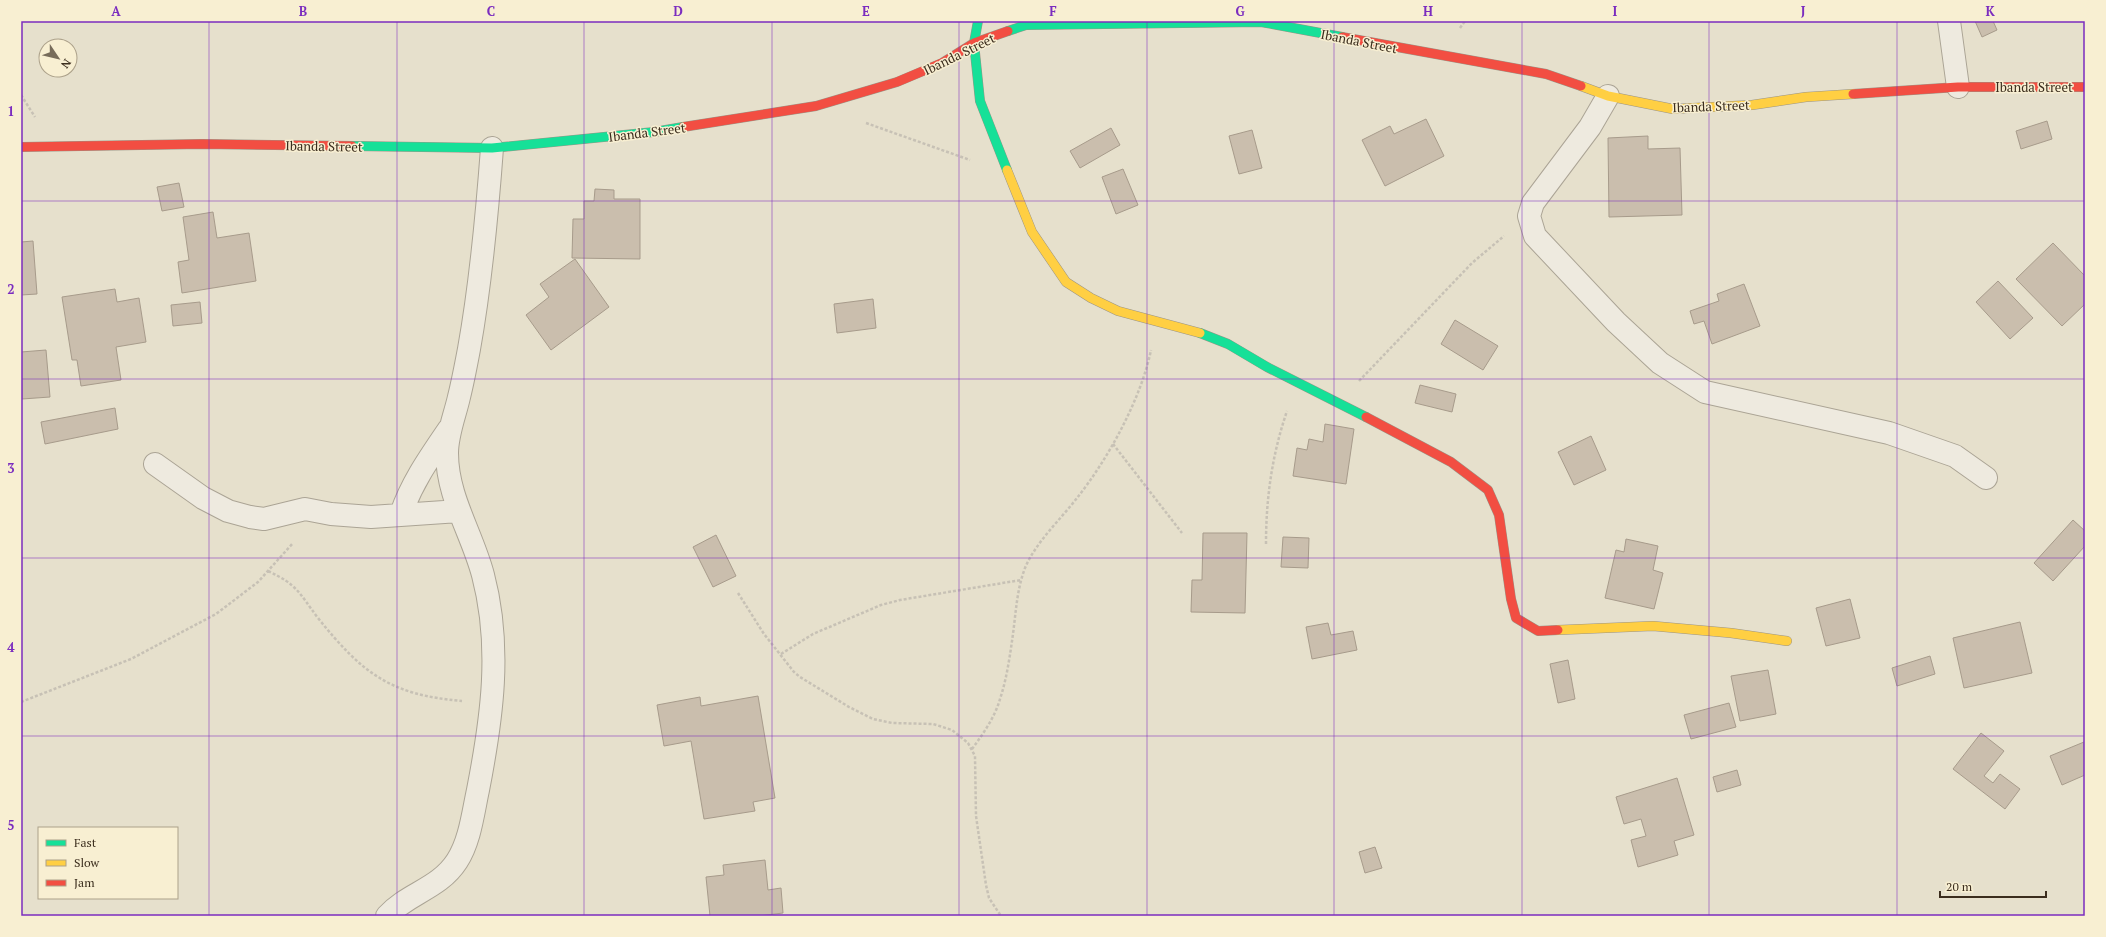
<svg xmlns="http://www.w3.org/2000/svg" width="2106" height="937" font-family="'PT Serif',serif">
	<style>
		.building { fill: #cabead; stroke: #a79b8b }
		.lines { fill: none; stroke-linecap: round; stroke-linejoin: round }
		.street-casing { stroke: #aba495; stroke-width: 24 }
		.fast-casing { stroke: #9b9486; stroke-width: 10 }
		.slow-casing { stroke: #9b9486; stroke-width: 10 }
		.jam-casing { stroke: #9b9486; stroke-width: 10 }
		.path { stroke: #c7c1b5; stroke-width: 2.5; stroke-dasharray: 3 2; stroke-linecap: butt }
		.street { stroke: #eeeadf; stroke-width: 22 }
		.fast { stroke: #16e098; stroke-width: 9 }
		.slow { stroke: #ffcf43; stroke-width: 9 }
		.jam { stroke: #f24e42; stroke-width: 9 }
		.grid { fill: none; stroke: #7b2cbf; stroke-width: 1; stroke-opacity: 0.55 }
		.labels { text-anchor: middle; stroke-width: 3; stroke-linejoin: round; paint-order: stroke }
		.street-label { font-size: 13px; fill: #3b2d1d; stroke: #f8efd2 }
		.neatline { fill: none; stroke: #7b2cbf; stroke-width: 1.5 }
		.grid-label { font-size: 13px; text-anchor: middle; font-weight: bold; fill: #7b2cbf }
	</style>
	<rect width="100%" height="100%" fill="#e6e0cc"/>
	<!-- building -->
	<path class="building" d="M1975,21H1993L1997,30L1982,37Z
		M1426,119L1444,156L1385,186L1362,140L1390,126L1394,134Z
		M2047,121L2052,139L2021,149L2016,131Z
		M1111,128L1120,145L1080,168L1070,151Z
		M1252,130L1262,168L1239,174L1229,136Z
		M1648,136V149L1680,148L1682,215L1609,217L1608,138Z
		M1123,169L1138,205L1116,214L1102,177Z
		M179,183L184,207L162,211L157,187Z
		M595,189L614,190V199H640V259L572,258L573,219H584V201H594Z
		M213,212L217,238L249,233L256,281L182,293L178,262L189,260L183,217Z
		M33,241L37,294L21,295V242Z
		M2053,243L2085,276V304L2062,326L2016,279Z
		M575,259L609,307L551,350L526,315L549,297L540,284Z
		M1998,281L2033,318L2010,339L1976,302Z
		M1744,284L1760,326L1712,344L1704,321L1694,324L1690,311L1719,301L1717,294Z
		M115,289L117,302L139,298L146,342L116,347L121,380L81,386L77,360H72L62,297Z
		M873,299L876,328L837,333L834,304Z
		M200,302L202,323L173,326L171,305Z
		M1455,320L1498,346L1483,370L1441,344Z
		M46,350L50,397L22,399L21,352Z
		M1420,385L1456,394L1452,412L1415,403Z
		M115,408L118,429L45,444L41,422Z
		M1325,424L1354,429L1346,484L1293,476L1297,448L1307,450L1309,439L1323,442Z
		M1591,436L1606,470L1574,485L1558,452Z
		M2073,520L2085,531V546L2053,581L2034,563Z
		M1203,533H1247L1245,613L1191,612L1192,580H1202Z
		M716,535L736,576L713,587L693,547Z
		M1283,537L1309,538L1308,568L1281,567Z
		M1626,539L1658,546L1653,570L1663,573L1654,609L1605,598L1616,550L1624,552Z
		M1850,599L1860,638L1826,646L1816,608Z
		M2020,622L2032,673L1964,688L1953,638Z
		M1328,623L1331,635L1353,631L1357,650L1312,659L1306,627Z
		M1930,656L1935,674L1897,686L1892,668Z
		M1568,660L1575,699L1558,703L1550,664Z
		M1768,670L1776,714L1740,721L1731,676Z
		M758,696L775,798L753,802L755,811L704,819L691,741L664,746L657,705L700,697L701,706Z
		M1729,703L1736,727L1691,739L1684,715Z
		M1981,733L2004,751L1984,776L1993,783L2000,774L2020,789L2005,809L1953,769Z
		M2084,742L2085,775L2062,785L2050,756Z
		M1737,770L1741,785L1717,792L1713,777Z
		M1677,778L1694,835L1674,841L1678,855L1638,867L1631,840L1646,836L1641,819L1624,824L1616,797Z
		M1375,847L1382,868L1365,873L1359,852Z
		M765,860L768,890L781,888L783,913L759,916H710L706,877L724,875L723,865Z"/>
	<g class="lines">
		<!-- street casing -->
		<g class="street-casing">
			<path id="street" d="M1949,21L1958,87
				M1608,96L1590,127L1533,203L1529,216L1535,236L1616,322L1660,363L1705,392L1889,433L1955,456L1986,478
				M155,464L203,498L228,511L250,517L264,519L305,509L331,514L371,517L459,511
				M401,514C412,482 430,457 449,429
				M387,916C408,893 439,889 457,861C470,841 473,813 478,790C492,718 502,647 483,575C472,533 447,497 447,453C447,434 455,415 459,397C463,381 466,365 469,349C481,282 487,216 492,148"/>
		</g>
		<!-- fast casing -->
		<g class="fast-casing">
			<path id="fast" d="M978,21L974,43L980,101L1007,170
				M1008,31L1026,25L1261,22L1342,37
				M352,146L492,148L654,132L683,127
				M1200,333L1228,344L1267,367L1366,417"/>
		</g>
		<!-- slow casing -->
		<g class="slow-casing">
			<path id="slow" d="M1581,86L1608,96L1673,109L1752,105L1806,97L1853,94
				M1007,170L1032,232L1066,282L1091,298L1118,311L1200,333
				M1558,630L1653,626L1731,633L1787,641"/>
		</g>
		<!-- jam casing -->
		<g class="jam-casing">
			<path id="jam" d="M1342,37L1546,74L1581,86
				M1853,94L1958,87H2085
				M683,127L816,106L897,82L942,63L974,43L1008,31
				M21,147L202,144L352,146
				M1366,417L1451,462L1488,490L1499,515L1511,599L1516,618L1538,631L1558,630"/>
		</g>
		<!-- path -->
		<path class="path" d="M1460,28L1465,21
			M21,95L35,117
			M866,123L970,160
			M1359,381L1472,263L1504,236
			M1113,444L1182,533
			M1266,544C1266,498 1272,455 1287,411
			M268,571C298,585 299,593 318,618C362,673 390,695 462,701
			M738,593L764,634L794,672L800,677L849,707L873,719L892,723L933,724L952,730L968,743L975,756L976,816L986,885L989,898L1001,916
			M781,654L813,634L881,605L900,600L1021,580
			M21,702L131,659L216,614L258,582L293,543
			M972,749C983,734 995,717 1000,699C1007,678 1010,655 1013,634C1016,611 1017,589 1025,568C1036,542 1060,520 1077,498C1108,459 1141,399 1151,350"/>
		<!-- street -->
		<use href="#street" class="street"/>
		<!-- fast -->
		<use href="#fast" class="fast"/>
		<!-- slow -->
		<use href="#slow" class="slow"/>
		<!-- jam -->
		<use href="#jam" class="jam"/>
	</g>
	<!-- grid -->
	<path class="grid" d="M209,21V916M397,21V916M584,21V916M772,21V916M959,21V916M1147,21V916M1334,21V916M1522,21V916M1709,21V916M1897,21V916M21,201H2085M21,379H2085M21,558H2085M21,736H2085"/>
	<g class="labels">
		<!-- street labels -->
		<g class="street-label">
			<text transform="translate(1359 41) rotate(11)" y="5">Ibanda Street</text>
			<text transform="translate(959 54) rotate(-26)" y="5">Ibanda Street</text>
			<text x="2034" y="92">Ibanda Street</text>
			<text transform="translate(1711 106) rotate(-2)" y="5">Ibanda Street</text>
			<text transform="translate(647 132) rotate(-7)" y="5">Ibanda Street</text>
			<text transform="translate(324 146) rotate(1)" y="5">Ibanda Street</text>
		</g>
	</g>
	<!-- border -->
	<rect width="2106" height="937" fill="none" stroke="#f8efd2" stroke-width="44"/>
	<!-- legend -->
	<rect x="38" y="827" width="140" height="72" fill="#f8efd2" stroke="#aca18a"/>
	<rect x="46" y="840" width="20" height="6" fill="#16e098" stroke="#aca18a"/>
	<text x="74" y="847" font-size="12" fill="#3b2d1d">Fast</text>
	<rect x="46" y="860" width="20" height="6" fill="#ffcf43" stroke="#aca18a"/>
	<text x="74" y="867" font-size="12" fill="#3b2d1d">Slow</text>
	<rect x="46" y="880" width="20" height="6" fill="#f24e42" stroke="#aca18a"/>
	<text x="74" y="887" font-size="12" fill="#3b2d1d">Jam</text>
	<!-- north arrow -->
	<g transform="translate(58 58) rotate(125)"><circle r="19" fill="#f8efd2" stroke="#aca18a"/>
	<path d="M0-3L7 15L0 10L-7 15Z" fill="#776c5a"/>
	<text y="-6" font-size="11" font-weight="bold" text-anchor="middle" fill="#3b2d1d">N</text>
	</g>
	<!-- scale -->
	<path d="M1940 891v6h106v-6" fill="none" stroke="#3b2d1d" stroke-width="2"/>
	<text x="1946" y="891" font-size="12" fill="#3b2d1d" stroke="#f8efd2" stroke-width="3" paint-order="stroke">20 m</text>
	<rect x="22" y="22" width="2062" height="893" class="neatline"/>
	<g class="grid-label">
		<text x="116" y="16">A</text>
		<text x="303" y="16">B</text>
		<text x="491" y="16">C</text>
		<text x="678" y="16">D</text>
		<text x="866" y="16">E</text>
		<text x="1053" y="16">F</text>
		<text x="1240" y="16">G</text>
		<text x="1428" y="16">H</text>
		<text x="1615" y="16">I</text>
		<text x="1803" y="16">J</text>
		<text x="1990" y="16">K</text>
		<text x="11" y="116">1</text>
		<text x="11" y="294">2</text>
		<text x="11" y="473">3</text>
		<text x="11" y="652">4</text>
		<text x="11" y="830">5</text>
	</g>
</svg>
